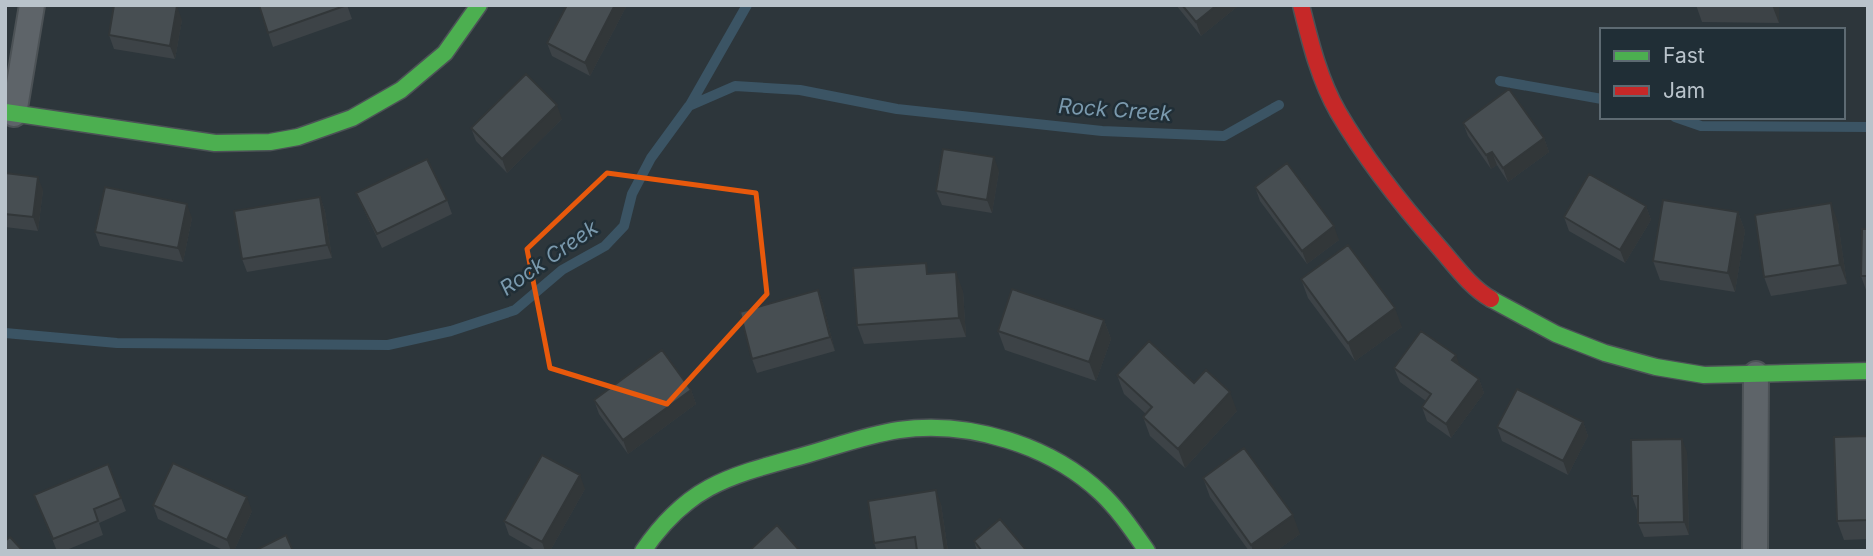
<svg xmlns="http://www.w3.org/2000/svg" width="1873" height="556" font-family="Inter,sans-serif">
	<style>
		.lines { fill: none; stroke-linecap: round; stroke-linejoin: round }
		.stream { stroke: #3b5464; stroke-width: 10 }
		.street-casing { stroke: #4c5256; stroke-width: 28 }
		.fast-casing { stroke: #4c5256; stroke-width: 19 }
		.jam-casing { stroke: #4c5256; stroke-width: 19 }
		.street { stroke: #5e6469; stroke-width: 24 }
		.fast { stroke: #4caf50; stroke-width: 16 }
		.jam { stroke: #c62828; stroke-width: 16 }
		.wall { fill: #3d4347 }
		.shaded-wall { fill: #323739 }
		.building { fill: #474e52; stroke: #323739; stroke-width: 2 }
		.marked { fill: none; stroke: #e8590c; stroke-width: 5; stroke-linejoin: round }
		.labels { text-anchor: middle; stroke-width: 5; stroke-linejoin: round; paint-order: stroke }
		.water-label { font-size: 21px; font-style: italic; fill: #7a99ad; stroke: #202e36 }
	</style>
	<rect width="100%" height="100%" fill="#2d363b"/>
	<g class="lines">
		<!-- stream -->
		<path class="stream" d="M1500,81L1602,99
			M690,105L747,5
			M1675,117L1701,126L1868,127
			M5,333L117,343L388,345L451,331L515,310L562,270L605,246L624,226L632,194L651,158L689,106L735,86L800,90L897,109L1102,131L1224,136L1279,105"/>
		<!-- street casing -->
		<g class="street-casing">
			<path id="street" d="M14,114L32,5
				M1755,551L1756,374"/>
		</g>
		<!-- fast casing -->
		<g class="fast-casing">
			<path id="fast" d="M5,112L215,143L270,142L298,137L352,118L401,90L445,53L479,5
				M1491,299L1556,334L1605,353L1656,367L1704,375L1868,371
				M643,551C688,485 729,476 802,456C834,447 866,435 899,430C968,420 1050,445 1101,493C1119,510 1133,531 1147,551"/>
		</g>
		<!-- jam casing -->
		<g class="jam-casing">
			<path id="jam" d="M1301,5C1310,41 1319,79 1338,112C1366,160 1401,204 1438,246C1454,264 1470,287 1491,299"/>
		</g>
		<!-- street -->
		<use href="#street" class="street"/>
		<!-- fast -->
		<use href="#fast" class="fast"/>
		<!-- jam -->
		<use href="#jam" class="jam"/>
	</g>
	<!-- wall -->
	<path class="wall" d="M259,5H347L352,19L273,47Z
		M567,5H626V7L590,76L552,56L547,43Z
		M1176,5H1237L1238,6L1201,36Z
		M1696,5H1779V23L1702,22Z
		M1818,5H1868V6Z
		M182,20L175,59L114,49L109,35Z
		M562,119L507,173L476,141L471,128Z
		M1463,123L1544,138L1549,152L1508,182L1497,165L1491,169L1468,136Z
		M999,171L992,213L942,205L936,191Z
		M5,173L43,190L38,231L5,227Z
		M1255,187L1339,240L1307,264L1260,201Z
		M356,193L447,200L452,214L382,248L362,206Z
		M320,197L325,211L332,258L247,272L242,259Z
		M1646,206L1651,220L1625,263L1569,231L1564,217Z
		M1738,212L1745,231L1735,292L1660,280L1653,261Z
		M192,218L183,262L100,246L95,232Z
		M1838,222L1847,284L1771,296L1764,277Z
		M1868,229V290H1866L1861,276Z
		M930,274L963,291L966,337L864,344L857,325Z
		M1301,279L1402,327L1355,361L1308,298Z
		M818,290L823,304L835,351L757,373L752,359Z
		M1104,320L1111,339L1096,381L1005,350L998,331Z
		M1459,365L1479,379L1484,393L1451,438L1427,421L1422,407L1426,401L1400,382L1394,368Z
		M1117,375L1194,383L1237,411L1185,468L1150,436L1143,417L1146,414L1124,394Z
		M691,390L696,404L628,454L599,414L594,400Z
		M1583,422L1588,436L1568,475L1502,441L1497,427Z
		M1868,436V539L1844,540L1837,521Z
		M1687,452L1689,535L1644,537L1638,523V510H1637L1632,496Z
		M1203,478L1300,534L1276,551H1249L1210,497Z
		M585,489L550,551H537L509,535L504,521Z
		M34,495L121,498L126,511L99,523L103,535L64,551H57Z
		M941,504L948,551H877L874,543Z
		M153,505L252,511L234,551H225L158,519Z
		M974,541L1027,551H977Z"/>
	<!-- shaded-wall -->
	<path class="shaded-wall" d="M615,5H626V7L590,76L585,63Z
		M1217,5H1237L1238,6L1201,36L1196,22Z
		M1772,5H1779V23Z
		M177,6L182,20L175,59L170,46Z
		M557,105L562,119L507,173L502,159Z
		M1544,138L1549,152L1508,182L1503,168Z
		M1492,152L1497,165L1491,169L1486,155Z
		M994,157L999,171L992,213L987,200Z
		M38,177L43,190L38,231L33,217Z
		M320,197L325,211L332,258L327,245Z
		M1831,203L1838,222L1847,284L1840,265Z
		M187,204L192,218L183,262L178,248Z
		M1646,206L1651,220L1625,263L1620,250Z
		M1738,212L1745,231L1735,292L1728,273Z
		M1334,226L1339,240L1307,264L1302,251Z
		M956,272L963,291L966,337L959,318Z
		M818,290L823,304L835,351L830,337Z
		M1395,308L1402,327L1355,361L1348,343Z
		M1104,320L1111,339L1096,381L1089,362Z
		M1456,355L1461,369L1452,360Z
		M1479,379L1484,393L1451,438L1446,424Z
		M691,390L696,404L628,454L623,440Z
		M1230,392L1237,411L1185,468L1178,449Z
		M1583,422L1588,436L1568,475L1563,461Z
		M1682,439L1687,452L1689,535L1684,522Z
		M580,475L585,489L550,551H545L542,542Z
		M936,490L941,504L948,551H945Z
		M247,497L252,511L234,551H231L227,540Z
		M1293,515L1300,534L1276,551H1253L1251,545Z"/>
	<!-- building -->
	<path class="building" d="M114,5L177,6L170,46L109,35Z
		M259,5H347L268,33Z
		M567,5H615L585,63L547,43Z
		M1182,5H1217L1196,22Z
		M526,74L557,105L502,159L471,128Z
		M1509,89L1544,138L1503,168L1492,152L1486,155L1463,123Z
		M943,149L994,157L987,200L936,191Z
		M427,159L447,200L377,234L356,193Z
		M1287,163L1334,226L1302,251L1255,187Z
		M5,173L38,177L33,217L5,214Z
		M1589,174L1646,206L1620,250L1564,217Z
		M105,187L187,204L178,248L95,232Z
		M320,197L327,245L242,259L234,211Z
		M1663,200L1738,212L1728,273L1653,261Z
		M1831,203L1840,265L1764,277L1755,215Z
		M1862,229H1868V276H1861Z
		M1348,245L1395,308L1348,343L1301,279Z
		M926,263L927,274L956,272L959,318L857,325L853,268Z
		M1012,289L1104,320L1089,362L998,331Z
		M818,290L830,337L752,359L740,312Z
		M1421,331L1456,355L1452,360L1479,379L1446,424L1422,407L1431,394L1394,368Z
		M1149,341L1194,383L1206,370L1230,392L1178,449L1143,417L1152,407L1117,375Z
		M662,350L691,390L623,440L594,400Z
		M1517,389L1583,422L1563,461L1497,427Z
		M1868,436V520L1837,521L1834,437Z
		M1682,439L1684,522L1638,523V496H1632L1631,440Z
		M1244,448L1293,515L1251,545L1203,478Z
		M542,455L580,475L542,542L504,521Z
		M173,463L247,497L227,540L153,505Z
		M108,464L121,498L94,509L98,521L53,539L34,495Z
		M936,490L945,551H917L915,537L874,543L868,501Z
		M1000,519L1027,551H982L974,541Z
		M777,525L800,551H749Z
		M286,535L293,551H254Z
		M10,537L23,551H5V541Z"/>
	<!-- marked area -->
	<path class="marked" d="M607,173L756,193L767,294L667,404L550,368L527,249Z"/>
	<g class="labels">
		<!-- water labels -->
		<g class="water-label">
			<text transform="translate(1115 110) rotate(4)" y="7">Rock Creek</text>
			<text transform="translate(549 258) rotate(-35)" y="7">Rock Creek</text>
		</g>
	</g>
	<!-- border -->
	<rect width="1873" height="556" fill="none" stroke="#b9c3cb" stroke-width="14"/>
	<!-- legend -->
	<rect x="1600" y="28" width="245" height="91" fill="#202e36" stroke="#5d6a72" stroke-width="2"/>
	<rect x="1614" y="51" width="35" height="10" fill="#4caf50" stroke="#5d6a72" stroke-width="2"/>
	<text x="1663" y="63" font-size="21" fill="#b9c3cb">Fast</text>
	<rect x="1614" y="86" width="35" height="10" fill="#c62828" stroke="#5d6a72" stroke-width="2"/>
	<text x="1663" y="98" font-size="21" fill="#b9c3cb">Jam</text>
</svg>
